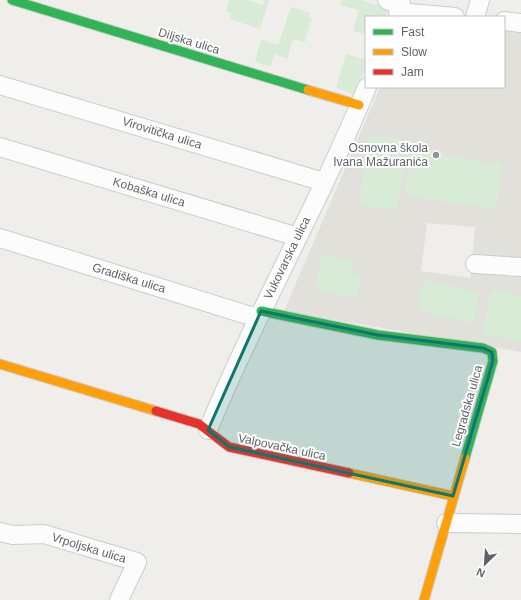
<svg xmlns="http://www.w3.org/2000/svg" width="521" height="600" font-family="Arial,sans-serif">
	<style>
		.education { fill: #e2e0da }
		.green { fill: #d8ebd6 }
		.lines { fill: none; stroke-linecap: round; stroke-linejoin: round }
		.street-casing { stroke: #cbcccc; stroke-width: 20 }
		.fast-casing { stroke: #cacacb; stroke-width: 11 }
		.slow-casing { stroke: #cacacb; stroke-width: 11 }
		.jam-casing { stroke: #cacacb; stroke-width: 11 }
		.street { stroke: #fdfcfc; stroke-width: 18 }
		.fast { stroke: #30b455; stroke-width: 9 }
		.slow { stroke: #ff9f0a; stroke-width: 9 }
		.jam { stroke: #e5322d; stroke-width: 9 }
		.marked { fill: #0f766e; fill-opacity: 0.2; stroke: #0f766e; stroke-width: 3; stroke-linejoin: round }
		.poi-dot { fill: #919496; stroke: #fff; stroke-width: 1.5 }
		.labels { text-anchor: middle; stroke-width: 4; stroke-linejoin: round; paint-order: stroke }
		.street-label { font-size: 12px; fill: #5f6368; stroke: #fff }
		.poi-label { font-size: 12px; fill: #5f6368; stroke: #fff; text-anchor: end }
	</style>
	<rect width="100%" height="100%" fill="#efeeea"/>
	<!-- education -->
	<path class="education" d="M504,31L521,33V262L472,259L475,227L427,223L421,271L470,278L473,268L521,272V352L284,311L380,87H504Z"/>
	<!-- green -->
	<path class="green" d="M229,0H246L263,5L264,0H269L260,29L230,19L231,13L226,11Z
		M341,0H361L389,9L385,17H366V34L353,31L359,10L340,5Z
		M291,7L310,13L309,17L312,18L305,42L293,39L287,59L274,54L271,67L255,62L261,40L278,45Z
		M346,54L366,60V65L354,94L336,88Z
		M368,135L408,140L397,210L359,205Z
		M411,151L502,164L496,209L405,196Z
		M322,254L354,261L352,273L362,275L357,298L315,290Z
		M424,280L480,293L473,323L417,310Z
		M491,290L521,296V342L482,333Z"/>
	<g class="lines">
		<!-- street casing -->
		<g class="street-casing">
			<path id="street" d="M387,0L401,4
				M398,12L455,17
				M475,17L480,0
				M504,21L521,23
				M0,85L324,182
				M0,147L298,237
				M0,238L257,318
				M475,264L521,267
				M208,430C256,313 319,204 367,87
				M446,523L521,524
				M0,532L13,535L44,534L137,562L119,600"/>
		</g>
		<!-- fast casing -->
		<g class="fast-casing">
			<path id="fast" d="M12,0L308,90
				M261,311L378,335L483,348L492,352L493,361L465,458"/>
		</g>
		<!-- slow casing -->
		<g class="slow-casing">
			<path id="slow" d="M308,90L359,105
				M0,364L156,411
				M349,473L453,496
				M424,600L465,458"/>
		</g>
		<!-- jam casing -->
		<g class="jam-casing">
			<path id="jam" d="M156,411L199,424L229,447L349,473"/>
		</g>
		<!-- street -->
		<use href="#street" class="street"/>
		<!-- fast -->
		<use href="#fast" class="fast"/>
		<!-- slow -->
		<use href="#slow" class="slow"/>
		<!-- jam -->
		<use href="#jam" class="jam"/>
	</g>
	<!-- marked area -->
	<path class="marked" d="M261,311L378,335L483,348L492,352L493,361L453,496L229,447L208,430Z"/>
	<!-- markers -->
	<circle class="poi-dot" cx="436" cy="155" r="4"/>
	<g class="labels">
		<!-- street labels -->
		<g class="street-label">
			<text transform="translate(189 41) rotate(17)" y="4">Diljska ulica</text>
			<text transform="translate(162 133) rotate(17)" y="4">Virovitička ulica</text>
			<text transform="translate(149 192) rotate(17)" y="4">Kobaška ulica</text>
			<text transform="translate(287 258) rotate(-64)" y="4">Vukovarska ulica</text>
			<text transform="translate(129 278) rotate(17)" y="4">Gradiška ulica</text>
			<text transform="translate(467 406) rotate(-74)" y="4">Legradska ulica</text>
			<text transform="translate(282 447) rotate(12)" y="4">Valpovačka ulica</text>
			<text transform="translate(89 548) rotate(17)" y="4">Vrpoljska ulica</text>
		</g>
		<!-- poi labels -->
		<g class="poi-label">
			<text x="428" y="152">Osnovna škola<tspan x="428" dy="14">Ivana Mažuranića</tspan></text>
		</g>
	</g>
	<!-- legend -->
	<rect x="365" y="16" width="140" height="72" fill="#ffffff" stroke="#bfc1c3"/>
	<rect x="373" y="29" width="20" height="6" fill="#30b455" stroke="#bfc1c3"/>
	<text x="401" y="36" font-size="12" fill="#5f6368">Fast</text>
	<rect x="373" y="49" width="20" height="6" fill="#ff9f0a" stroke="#bfc1c3"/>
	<text x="401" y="56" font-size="12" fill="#5f6368">Slow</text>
	<rect x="373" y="69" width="20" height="6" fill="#e5322d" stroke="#bfc1c3"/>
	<text x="401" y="76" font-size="12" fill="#5f6368">Jam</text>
	<!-- north arrow -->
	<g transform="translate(485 564) rotate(205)" stroke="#ffffff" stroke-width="3" paint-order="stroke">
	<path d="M0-3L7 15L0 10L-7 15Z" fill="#5f6368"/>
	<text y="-6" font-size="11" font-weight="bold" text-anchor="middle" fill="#5f6368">N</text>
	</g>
</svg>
